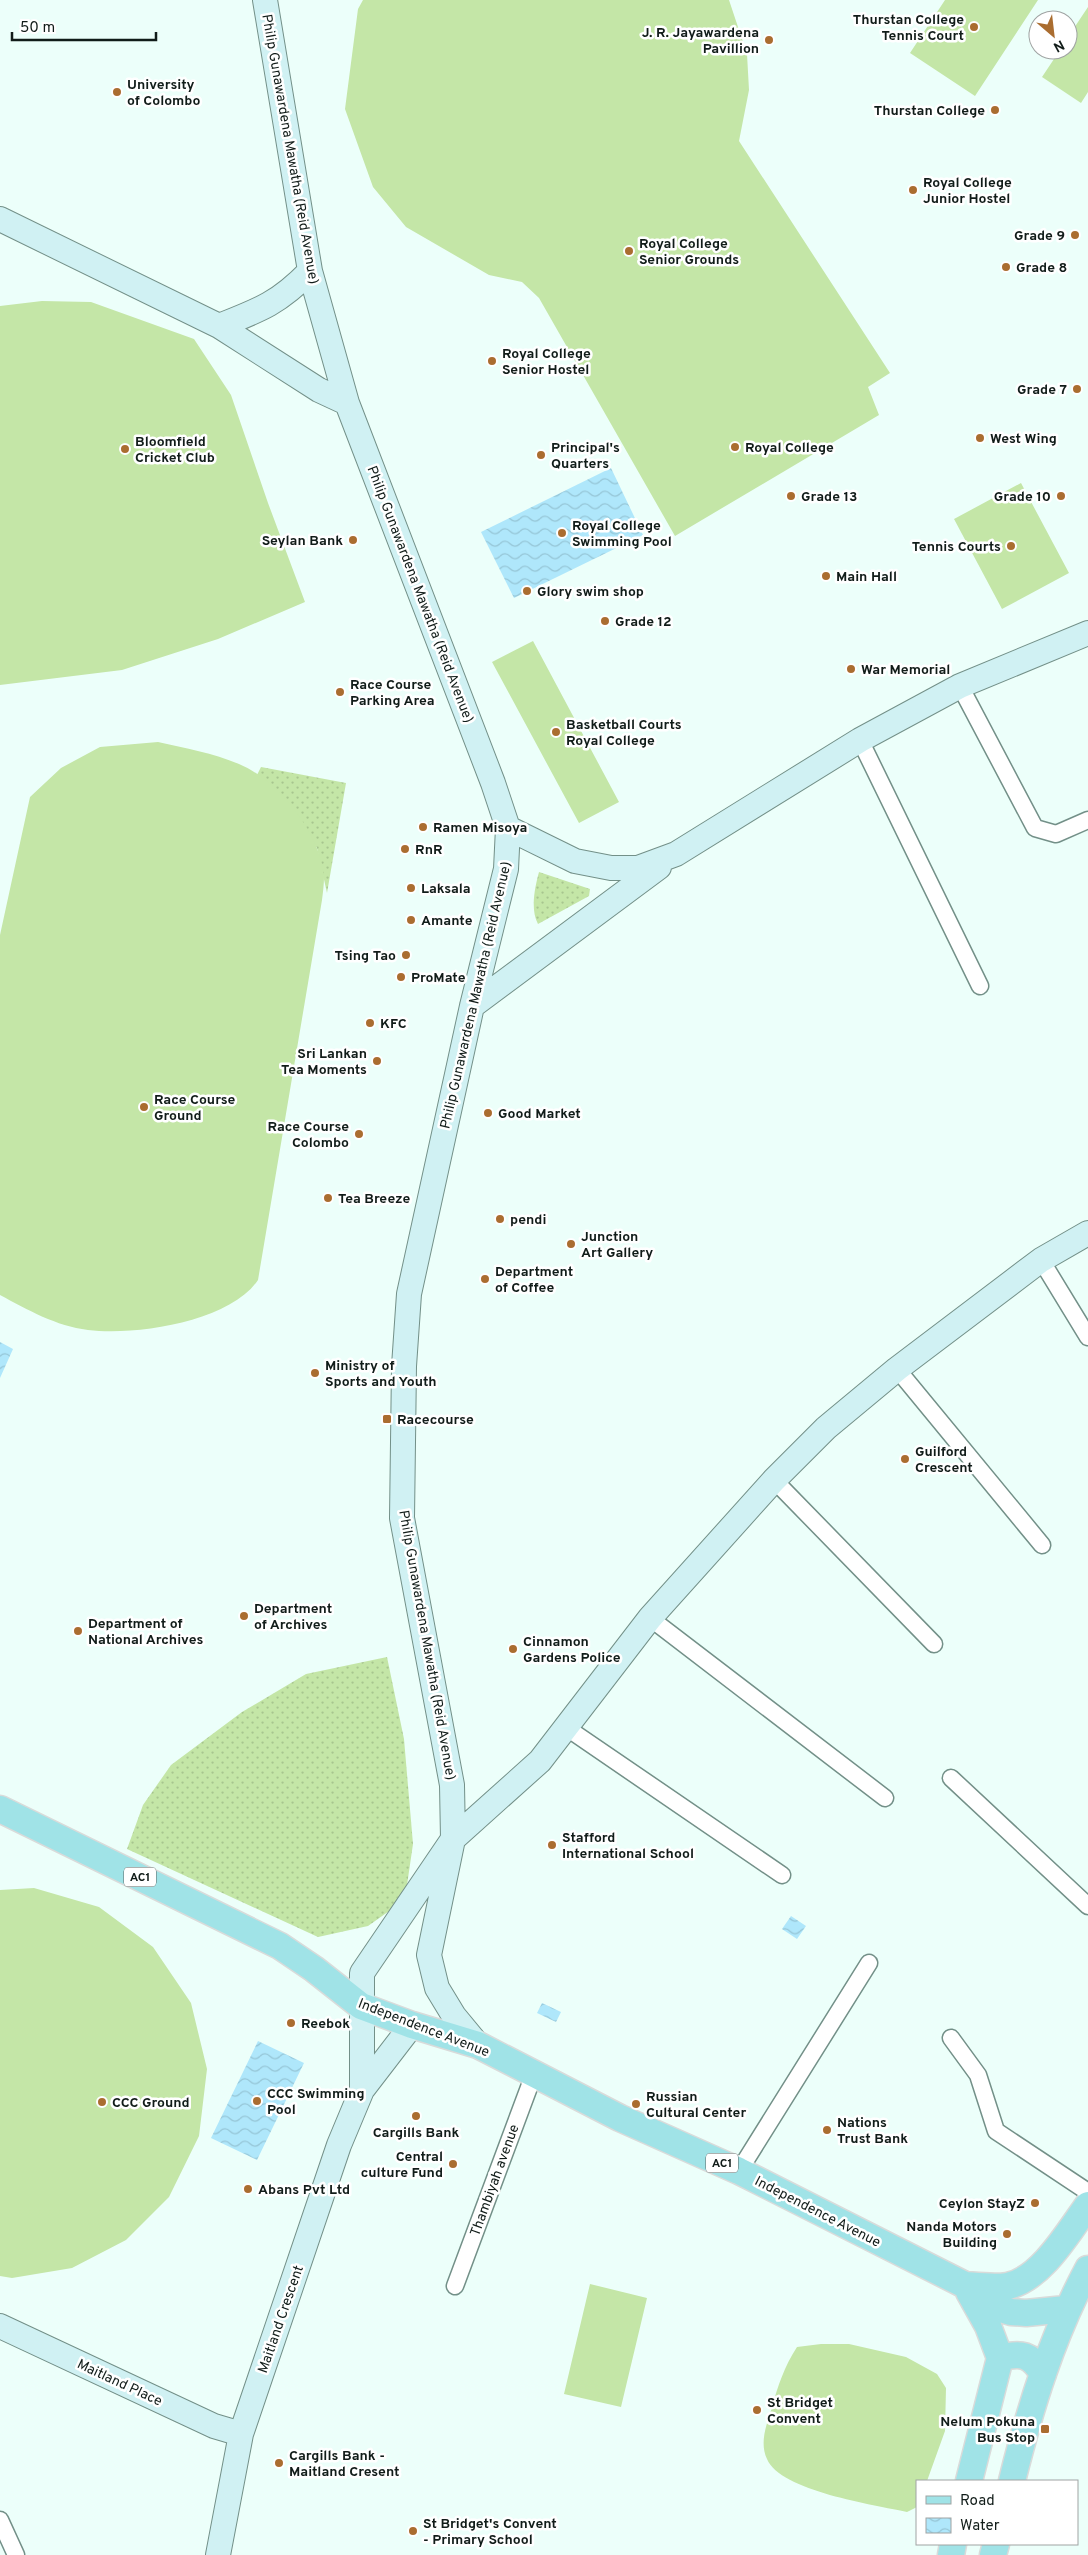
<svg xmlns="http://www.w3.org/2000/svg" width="1088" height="2555" font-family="Overpass,sans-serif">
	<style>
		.grass { fill: url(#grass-dots) }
		.pitch { fill: #c4e6a7 }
		.water { fill: url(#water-waves) }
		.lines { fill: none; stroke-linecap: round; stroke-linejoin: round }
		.street-casing { stroke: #739088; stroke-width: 19 }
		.secondary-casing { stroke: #739088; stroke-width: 26 }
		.primary-casing { stroke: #d9dbda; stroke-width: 29 }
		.street { stroke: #fff; stroke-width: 16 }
		.secondary { stroke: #d0f1f3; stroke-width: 24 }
		.primary { stroke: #a0e3e7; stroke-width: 26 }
		.poi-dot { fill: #aa6d30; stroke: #fff; stroke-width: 2 }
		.labels { text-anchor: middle; stroke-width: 5; stroke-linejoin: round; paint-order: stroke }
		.shield { fill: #fff; stroke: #58605e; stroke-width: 1 }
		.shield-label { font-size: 12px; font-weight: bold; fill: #111c19 }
		.poi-label { font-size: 14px; font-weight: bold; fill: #111c19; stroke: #fff; text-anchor: start }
		.street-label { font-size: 14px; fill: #111c19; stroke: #fff }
	</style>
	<defs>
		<pattern id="grass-dots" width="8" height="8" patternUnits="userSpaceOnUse" patternTransform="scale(1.25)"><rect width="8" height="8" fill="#c4e6a7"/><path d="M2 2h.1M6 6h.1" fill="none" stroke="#a7c58f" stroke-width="1.8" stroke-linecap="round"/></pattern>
		<pattern id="water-waves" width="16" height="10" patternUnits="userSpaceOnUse" patternTransform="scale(1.25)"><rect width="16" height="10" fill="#afe7fb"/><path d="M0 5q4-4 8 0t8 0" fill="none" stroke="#96c6d7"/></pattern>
	</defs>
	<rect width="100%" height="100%" fill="#ecfffa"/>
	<!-- grass -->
	<path class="grass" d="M261,767L346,783L327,893L317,848L257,775Z
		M539,872L590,889L589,896L538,924C530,909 535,887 539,872Z
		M387,1657L404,1739L413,1844L407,1885L392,1909L368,1926L318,1937L127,1849L143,1805L171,1765L242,1712L306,1674Z"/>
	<!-- pitch -->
	<path class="pitch" d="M363,0H729L747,54L749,90L739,141L890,373L868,387L879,415L675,536L539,298L522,282L489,275L406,227L373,187L345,109L358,9Z
		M945,0H1038L975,96L910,53Z
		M1088,7V92L1081,103L1042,77L1060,50H1068V37Z
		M42,301L91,302L194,339L231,395L268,503L305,602L218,639L122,670L0,685V306Z
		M1021,483L1069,573L1002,609L954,519Z
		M533,641L619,802L579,823L492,662Z
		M158,742C185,748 213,753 239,764C278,780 321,834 324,877C324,884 323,892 322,900L258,1280C230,1322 135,1336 88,1330C56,1326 28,1310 0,1295V935L30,797L61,768L100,747Z
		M34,1888L99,1907L153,1947L191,2003L207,2069L199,2136L169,2197L126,2240L72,2268L12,2278L0,2276V1890Z
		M590,2284L647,2298L621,2407L564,2394Z
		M821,2344H849L906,2357L937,2374L946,2388L945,2431L927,2481H917V2507L907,2512C875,2505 780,2491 767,2459C759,2442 767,2424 772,2407C778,2386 784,2367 797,2347Z"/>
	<!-- water -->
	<path class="water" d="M611,468L643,535L514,598L481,532Z
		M0,1342L13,1349L0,1378Z
		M791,1916L806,1926L797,1939L782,1929Z
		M542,2003L561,2012L556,2022L537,2013Z
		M258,2041L304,2063L257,2160L211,2138Z"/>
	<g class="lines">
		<!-- street casing -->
		<g class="street-casing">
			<path id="street" d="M960,686L1035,828L1056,834L1088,820
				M860,740L980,986
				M1041,1260L1088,1337
				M897,1369L1042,1545
				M774,1480L934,1644
				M650,1618L885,1798
				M567,1728L782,1875
				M951,1778L1088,1906
				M951,2038L978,2075L996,2131L1088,2192
				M739,2171L869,1963
				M455,2286L534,2074
				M0,2520L16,2555"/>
		</g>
		<!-- secondary casing -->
		<g class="secondary-casing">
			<path id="secondary" d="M265,0L310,271L347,403L493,783L508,828L506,869L472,1006L409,1294L404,1366L402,1518L452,1785L453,1839L429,1955L437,1988L454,2016L478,2045
				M0,219L219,326L319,390L347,403
				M219,326C260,310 279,303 310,271
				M508,828L575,861L611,868H638L676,854L860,740L960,686L1088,633
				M472,1006L659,867
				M362,2090V1973L453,1839L540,1761L650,1618L774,1480L826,1428L897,1369L1041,1260L1088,1233
				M0,2326L214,2426L241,2434
				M218,2555L241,2434L339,2145L362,2090L412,2025"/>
		</g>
		<!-- primary casing -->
		<g class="primary-casing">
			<path id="primary" d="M0,1809L280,1946L314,1969L361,2006L412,2025L478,2045L620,2118L739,2171L965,2285L995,2307L1011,2312L1026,2313L1066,2309
				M965,2285C978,2286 994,2288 1007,2286C1041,2280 1069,2231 1088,2205
				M969,2292L988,2326L1000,2358L969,2481
				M1000,2358C1021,2352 1031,2354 1043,2374
				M1012,2481C1030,2408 1052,2336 1088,2269
				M951,2555L953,2544
				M993,2555L996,2544"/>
		</g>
		<!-- street -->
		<use href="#street" class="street"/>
		<!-- secondary -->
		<use href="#secondary" class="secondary"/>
		<!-- primary -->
		<use href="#primary" class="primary"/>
	</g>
	<!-- markers -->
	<g class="poi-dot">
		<circle cx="974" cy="27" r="5"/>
		<circle cx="769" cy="40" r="5"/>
		<circle cx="117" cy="92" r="5"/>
		<circle cx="995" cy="110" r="5"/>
		<circle cx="913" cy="190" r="5"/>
		<circle cx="1075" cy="235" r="5"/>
		<circle cx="629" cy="251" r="5"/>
		<circle cx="1006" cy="267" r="5"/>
		<circle cx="492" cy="361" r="5"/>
		<circle cx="1077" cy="389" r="5"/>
		<circle cx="980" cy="438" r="5"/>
		<circle cx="735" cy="447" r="5"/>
		<circle cx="125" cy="449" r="5"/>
		<circle cx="541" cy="455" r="5"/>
		<circle cx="791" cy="496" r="5"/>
		<circle cx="1061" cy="496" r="5"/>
		<circle cx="562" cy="533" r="5"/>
		<circle cx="353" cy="540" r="5"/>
		<circle cx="1011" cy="546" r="5"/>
		<circle cx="826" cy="576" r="5"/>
		<circle cx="527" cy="591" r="5"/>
		<circle cx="605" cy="621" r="5"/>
		<circle cx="851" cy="669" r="5"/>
		<circle cx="340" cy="692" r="5"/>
		<circle cx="556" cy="732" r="5"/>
		<circle cx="423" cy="827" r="5"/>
		<circle cx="405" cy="849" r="5"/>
		<circle cx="411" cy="888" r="5"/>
		<circle cx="411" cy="920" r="5"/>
		<circle cx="406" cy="955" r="5"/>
		<circle cx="401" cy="977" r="5"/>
		<circle cx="370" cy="1023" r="5"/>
		<circle cx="377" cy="1061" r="5"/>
		<circle cx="144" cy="1107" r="5"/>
		<circle cx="488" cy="1113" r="5"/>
		<circle cx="359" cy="1134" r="5"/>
		<circle cx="328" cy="1198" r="5"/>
		<circle cx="500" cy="1219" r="5"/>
		<circle cx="571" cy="1244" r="5"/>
		<circle cx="485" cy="1279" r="5"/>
		<circle cx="315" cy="1373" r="5"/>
		<rect x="382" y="1414" width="10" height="10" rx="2.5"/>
		<circle cx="905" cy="1459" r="5"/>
		<circle cx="244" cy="1616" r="5"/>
		<circle cx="78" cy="1631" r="5"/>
		<circle cx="513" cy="1649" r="5"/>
		<circle cx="552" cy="1845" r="5"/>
		<circle cx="291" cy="2023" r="5"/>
		<circle cx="257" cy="2101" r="5"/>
		<circle cx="102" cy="2102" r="5"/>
		<circle cx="636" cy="2104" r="5"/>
		<circle cx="416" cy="2116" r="5"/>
		<circle cx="827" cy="2130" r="5"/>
		<circle cx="453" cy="2164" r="5"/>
		<circle cx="248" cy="2189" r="5"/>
		<circle cx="1035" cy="2203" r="5"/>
		<circle cx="1007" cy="2234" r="5"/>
		<circle cx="757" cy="2410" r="5"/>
		<rect x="1040" y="2424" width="10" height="10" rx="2.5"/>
		<circle cx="279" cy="2463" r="5"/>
		<circle cx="413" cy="2531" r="5"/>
	</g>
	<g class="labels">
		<!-- shield labels -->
		<g class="shield">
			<rect x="124" y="1867.5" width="32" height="19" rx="4"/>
			<rect x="706" y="2153.5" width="32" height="19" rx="4"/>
		</g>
		<g class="shield-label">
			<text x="140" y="1881">AC1</text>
			<text x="722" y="2167">AC1</text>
		</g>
		<!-- poi labels -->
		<g class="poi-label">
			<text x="964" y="24" text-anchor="end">Thurstan College<tspan x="964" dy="16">Tennis Court</tspan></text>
			<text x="759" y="37" text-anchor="end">J. R. Jayawardena<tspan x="759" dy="16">Pavillion</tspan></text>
			<text x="127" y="89">University<tspan x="127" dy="16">of Colombo</tspan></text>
			<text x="985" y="115" text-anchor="end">Thurstan College</text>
			<text x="923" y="187">Royal College<tspan x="923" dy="16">Junior Hostel</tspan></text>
			<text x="1065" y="240" text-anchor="end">Grade 9</text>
			<text x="639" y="248">Royal College<tspan x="639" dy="16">Senior Grounds</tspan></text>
			<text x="1016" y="272">Grade 8</text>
			<text x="502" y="358">Royal College<tspan x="502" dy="16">Senior Hostel</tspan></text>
			<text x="1067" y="394" text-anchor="end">Grade 7</text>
			<text x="990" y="443">West Wing</text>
			<text x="135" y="446">Bloomfield<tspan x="135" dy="16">Cricket Club</tspan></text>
			<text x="551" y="452">Principal's<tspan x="551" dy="16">Quarters</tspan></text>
			<text x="745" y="452">Royal College</text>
			<text x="801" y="501">Grade 13</text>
			<text x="1051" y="501" text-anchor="end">Grade 10</text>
			<text x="572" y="530">Royal College<tspan x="572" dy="16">Swimming Pool</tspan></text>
			<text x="343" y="545" text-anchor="end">Seylan Bank</text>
			<text x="1001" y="551" text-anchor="end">Tennis Courts</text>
			<text x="836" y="581">Main Hall</text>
			<text x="537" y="596">Glory swim shop</text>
			<text x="615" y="626">Grade 12</text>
			<text x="861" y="674">War Memorial</text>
			<text x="350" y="689">Race Course<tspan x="350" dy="16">Parking Area</tspan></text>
			<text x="566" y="729">Basketball Courts<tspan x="566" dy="16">Royal College</tspan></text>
			<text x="433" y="832">Ramen Misoya</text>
			<text x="415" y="854">RnR</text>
			<text x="421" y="893">Laksala</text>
			<text x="421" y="925">Amante</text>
			<text x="396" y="960" text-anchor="end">Tsing Tao</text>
			<text x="411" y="982">ProMate</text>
			<text x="380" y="1028">KFC</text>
			<text x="367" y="1058" text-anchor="end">Sri Lankan<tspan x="367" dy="16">Tea Moments</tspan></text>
			<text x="154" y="1104">Race Course<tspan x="154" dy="16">Ground</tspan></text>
			<text x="498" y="1118">Good Market</text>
			<text x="349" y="1131" text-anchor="end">Race Course<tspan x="349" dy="16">Colombo</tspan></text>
			<text x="338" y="1203">Tea Breeze</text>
			<text x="510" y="1224">pendi</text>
			<text x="581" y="1241">Junction<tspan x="581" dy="16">Art Gallery</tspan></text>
			<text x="495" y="1276">Department<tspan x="495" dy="16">of Coffee</tspan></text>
			<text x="325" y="1370">Ministry of<tspan x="325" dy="16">Sports and Youth</tspan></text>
			<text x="397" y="1424">Racecourse</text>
			<text x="915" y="1456">Guilford<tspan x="915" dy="16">Crescent</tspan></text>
			<text x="254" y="1613">Department<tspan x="254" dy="16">of Archives</tspan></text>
			<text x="88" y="1628">Department of<tspan x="88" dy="16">National Archives</tspan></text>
			<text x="523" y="1646">Cinnamon<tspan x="523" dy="16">Gardens Police</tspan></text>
			<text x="562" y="1842">Stafford<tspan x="562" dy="16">International School</tspan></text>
			<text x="301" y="2028">Reebok</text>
			<text x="267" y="2098">CCC Swimming<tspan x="267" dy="16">Pool</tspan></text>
			<text x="646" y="2101">Russian<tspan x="646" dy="16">Cultural Center</tspan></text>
			<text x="112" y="2107">CCC Ground</text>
			<text x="837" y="2127">Nations<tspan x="837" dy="16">Trust Bank</tspan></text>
			<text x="416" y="2137" text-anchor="middle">Cargills Bank</text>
			<text x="443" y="2161" text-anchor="end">Central<tspan x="443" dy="16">culture Fund</tspan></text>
			<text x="258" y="2194">Abans Pvt Ltd</text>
			<text x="1025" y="2208" text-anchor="end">Ceylon StayZ</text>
			<text x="997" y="2231" text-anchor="end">Nanda Motors<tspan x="997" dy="16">Building</tspan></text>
			<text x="767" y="2407">St Bridget<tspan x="767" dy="16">Convent</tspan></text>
			<text x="1035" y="2426" text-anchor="end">Nelum Pokuna<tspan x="1035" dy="16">Bus Stop</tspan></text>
			<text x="289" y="2460">Cargills Bank -<tspan x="289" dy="16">Maitland Cresent</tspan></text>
			<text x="423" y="2528">St Bridget's Convent<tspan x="423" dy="16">- Primary School</tspan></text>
		</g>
		<!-- street labels -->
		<g class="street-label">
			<text transform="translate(291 149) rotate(80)" y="5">Philip Gunawardena Mawatha (Reid Avenue)</text>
			<text transform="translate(421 594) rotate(69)" y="5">Philip Gunawardena Mawatha (Reid Avenue)</text>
			<text transform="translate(475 995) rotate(-77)" y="5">Philip Gunawardena Mawatha (Reid Avenue)</text>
			<text transform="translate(428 1645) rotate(80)" y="5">Philip Gunawardena Mawatha (Reid Avenue)</text>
			<text transform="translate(424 2027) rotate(21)" y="5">Independence Avenue</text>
			<text transform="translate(494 2180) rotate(-70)" y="5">Thambiyah avenue</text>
			<text transform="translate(818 2211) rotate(27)" y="5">Independence Avenue</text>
			<text transform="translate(280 2319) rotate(-71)" y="5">Maitland Crescent</text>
			<text transform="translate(120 2382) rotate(25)" y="5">Maitland Place</text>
		</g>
	</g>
	<!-- legend -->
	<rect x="916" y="2480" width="162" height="65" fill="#ffffff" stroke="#a0a4a3"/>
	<rect x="926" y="2496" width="25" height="8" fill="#a0e3e7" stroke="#a0a4a3"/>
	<text x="960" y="2505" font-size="15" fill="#111c19">Road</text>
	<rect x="926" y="2518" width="25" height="15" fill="url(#water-waves)" stroke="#a0a4a3"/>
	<text x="960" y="2530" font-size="15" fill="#111c19">Water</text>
	<!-- north arrow -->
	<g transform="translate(1053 35) rotate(152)"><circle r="24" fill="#ffffff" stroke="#a0a4a3"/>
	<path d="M0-4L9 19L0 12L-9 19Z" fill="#aa6d30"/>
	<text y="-8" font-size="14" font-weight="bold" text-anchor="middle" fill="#111c19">N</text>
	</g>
	<!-- scale -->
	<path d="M12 32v8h144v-8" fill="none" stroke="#111c19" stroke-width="2.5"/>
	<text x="20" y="32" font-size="15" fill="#111c19" stroke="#ffffff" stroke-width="4" paint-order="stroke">50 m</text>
</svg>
